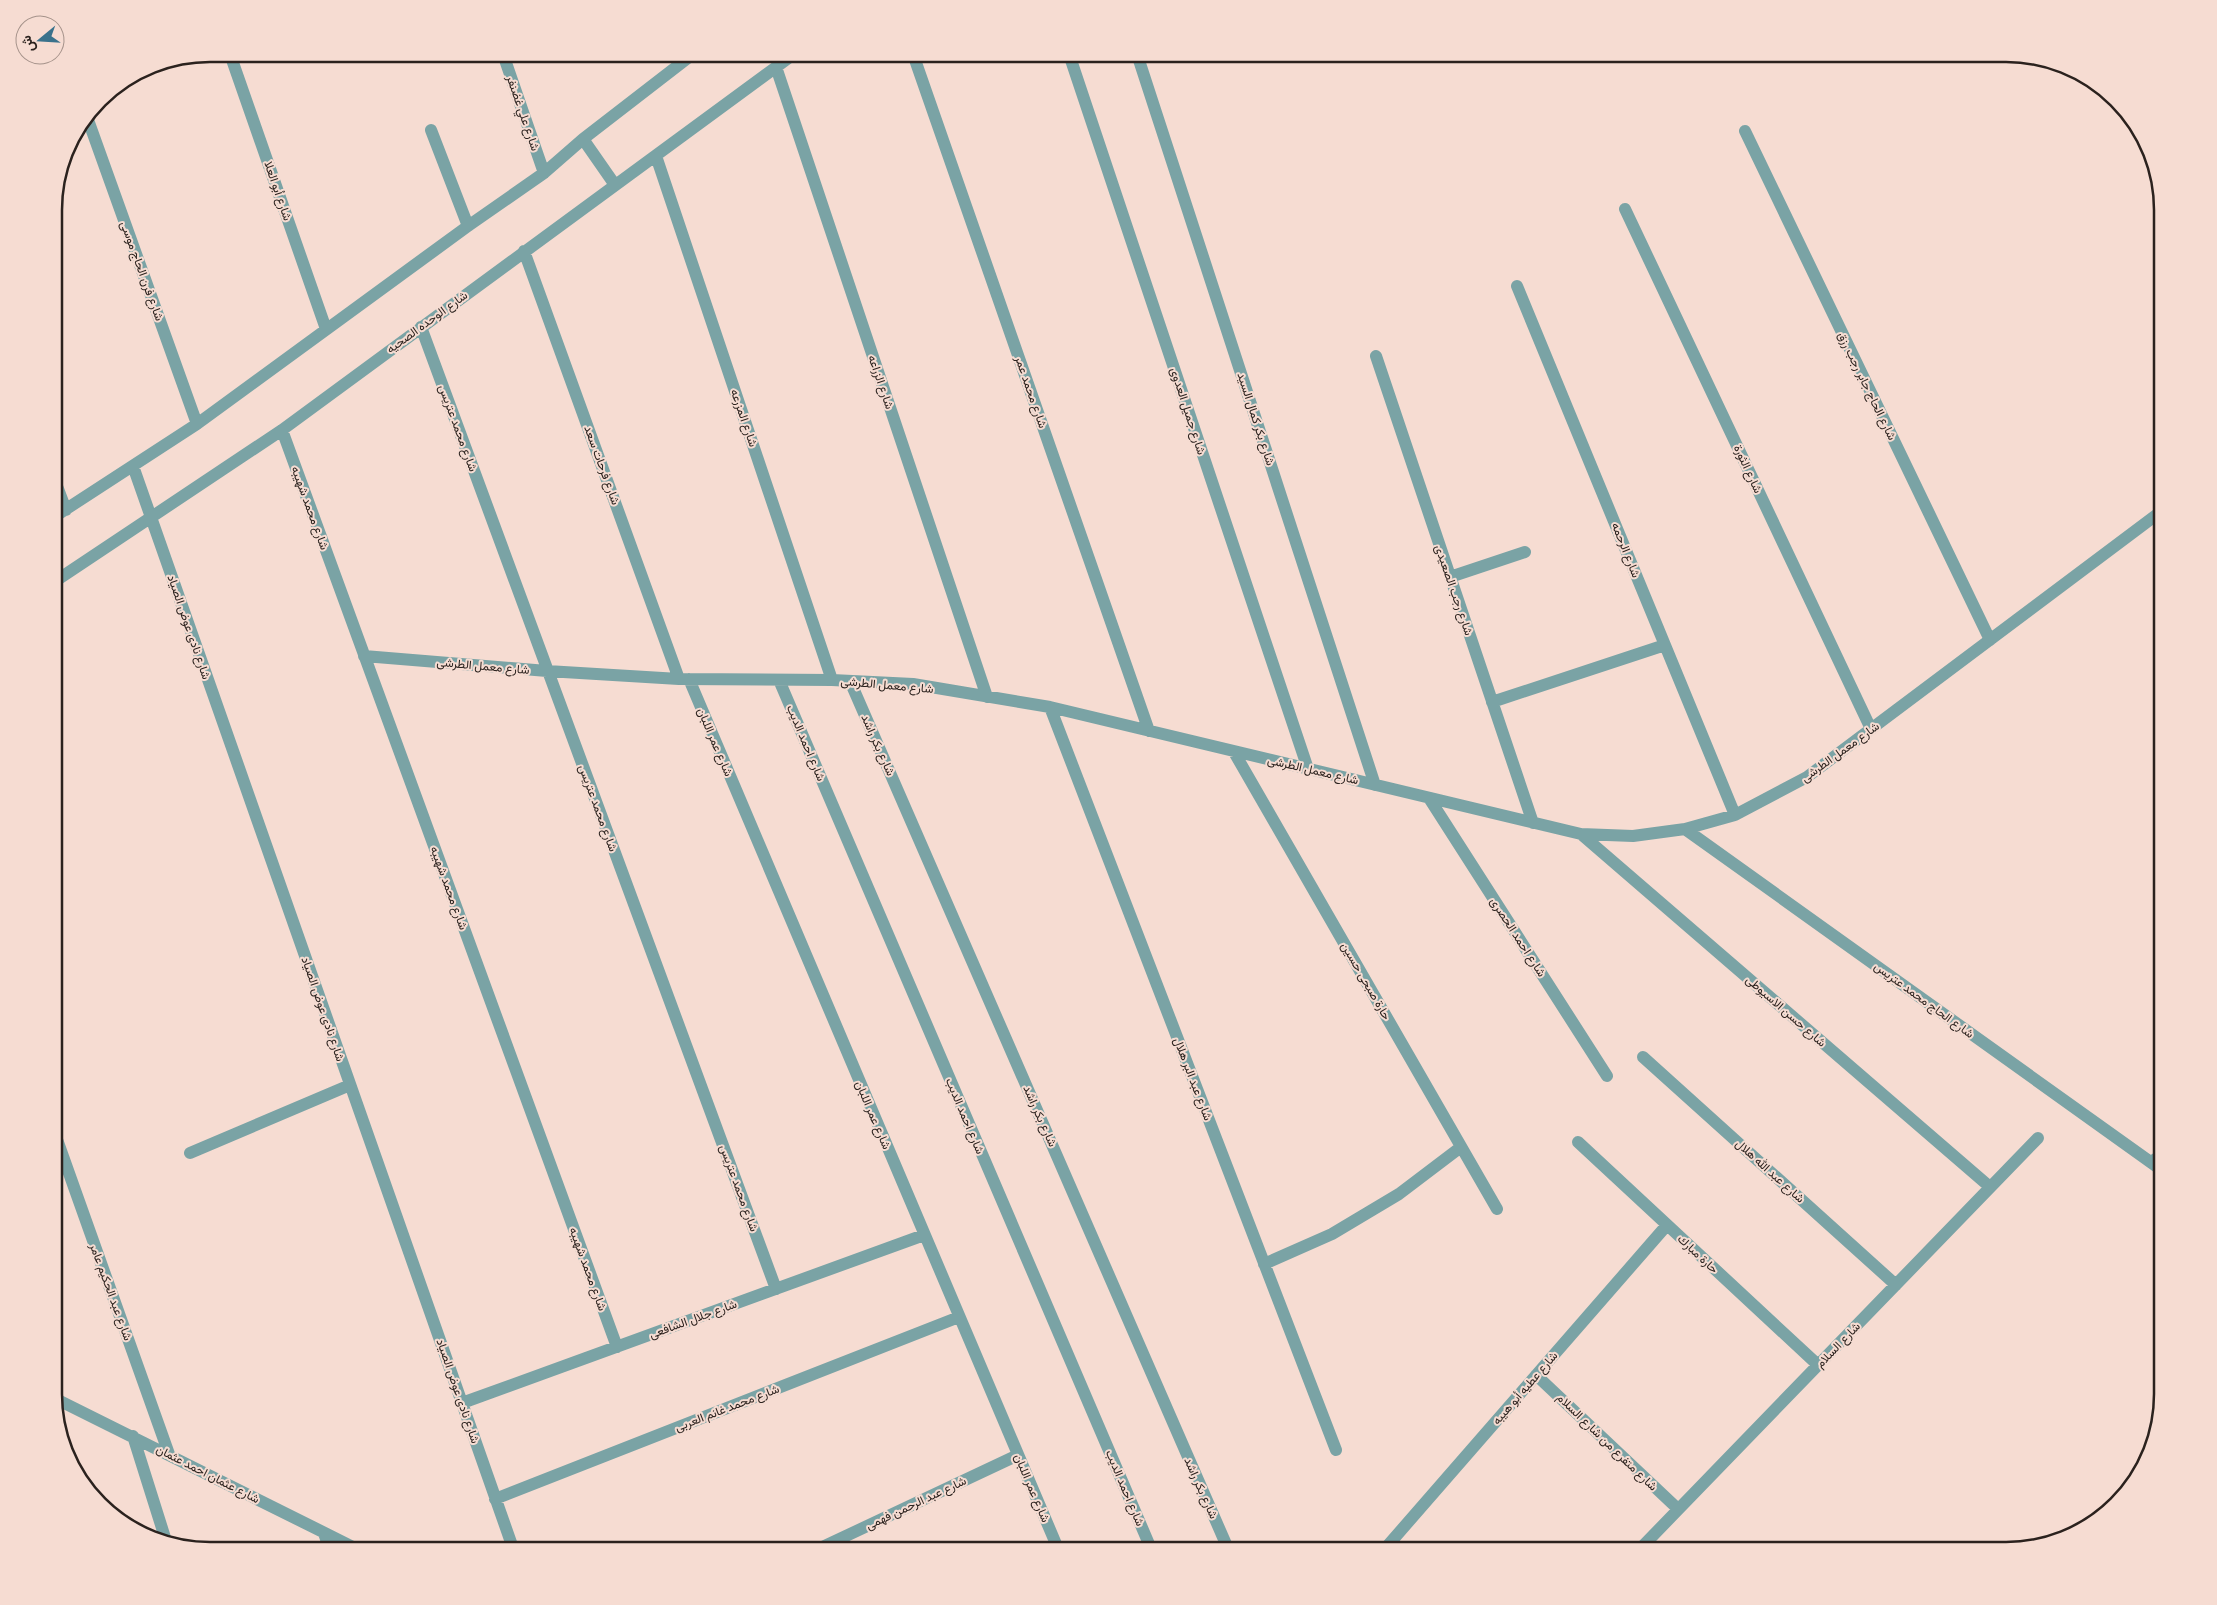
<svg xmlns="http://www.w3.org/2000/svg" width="2217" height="1605" font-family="'Fira Sans Condensed',Vazirmatn,sans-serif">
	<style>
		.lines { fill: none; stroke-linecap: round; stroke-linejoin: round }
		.minor { stroke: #7aa3a5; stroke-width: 12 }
		.labels { text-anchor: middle; stroke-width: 4; stroke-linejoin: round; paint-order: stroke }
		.street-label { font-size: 12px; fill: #2b221e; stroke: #f6dcd2 }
		.rim { fill: none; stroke: #2b221e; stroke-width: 2.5 }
	</style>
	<rect width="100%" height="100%" fill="#f6dcd2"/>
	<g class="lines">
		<!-- minor -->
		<path class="minor" d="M230,54L326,329
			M503,54L544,173
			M913,54L1149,731
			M1069,54L1308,769
			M1137,54L1375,785
			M776,67L987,697
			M87,117L197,424
			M431,130L468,226
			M1745,131L1990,640
			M583,139L615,185
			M656,156L832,680
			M1625,209L1871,729
			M524,251L679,679
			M1517,286L1735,815
			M421,327L776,1289
			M1376,356L1533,823
			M282,430L617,1347
			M133,466L514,1551
			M54,478L66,510
			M54,517L197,424L468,226L544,173L583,139L693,54
			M1450,577L1525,552
			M54,582L282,430L794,54
			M364,656L547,671L679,679L832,680L913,684L1050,707L1581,834L1633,836L1685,829L1735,815L1807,777L2163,510
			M689,679L1059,1551
			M779,680L1152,1551
			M850,681L1229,1551
			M1492,702L1665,645
			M1050,707L1336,1450
			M1234,752L1497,1209
			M1429,798L1607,1076
			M1685,829L2163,1171
			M1581,834L1990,1187
			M1643,1057L1896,1285
			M54,1131L169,1454
			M1578,1142L1818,1365
			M190,1153L350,1085
			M2151,1162L2163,1154
			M1264,1264L1332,1234L1399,1194L1461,1147
			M1536,1375L1678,1509
			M54,1398L361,1551
			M462,1403L924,1235
			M133,1436L167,1544
			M495,1499L959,1317
			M324,1533L330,1551
			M814,1551L1018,1455
			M1383,1551L1667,1225
			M1638,1551L2038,1138"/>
	</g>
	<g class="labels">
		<!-- street labels -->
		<g class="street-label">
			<text transform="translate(523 113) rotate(71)" y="4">شارع علي غضنفر</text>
			<text transform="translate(278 191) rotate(71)" y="4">شارع أبو العلا</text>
			<text transform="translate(142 271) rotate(70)" y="4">شارع فرن الحاج موسى</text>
			<text transform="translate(427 322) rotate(-36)" y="4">شارع الوحده الصحيه</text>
			<text transform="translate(881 382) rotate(71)" y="4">شارع الزراعه</text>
			<text transform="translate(1867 386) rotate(64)" y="4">شارع الحاج جابر رجب رزق</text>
			<text transform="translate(1031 392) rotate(71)" y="4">شارع محمد عمر</text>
			<text transform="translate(1188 411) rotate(72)" y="4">شارع جميل العدوى</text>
			<text transform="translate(744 418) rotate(71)" y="4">شارع المزرعه</text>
			<text transform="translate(1256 419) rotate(72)" y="4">شارع بكر كمال السيد</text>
			<text transform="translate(458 428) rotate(70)" y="4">شارع محمد عتريس</text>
			<text transform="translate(602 465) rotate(70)" y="4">شارع فرحات سعد</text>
			<text transform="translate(1748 469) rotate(65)" y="4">شارع الثورة</text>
			<text transform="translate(310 508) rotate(70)" y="4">شارع محمد شهيبه</text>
			<text transform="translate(1626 550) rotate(68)" y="4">شارع الرحمه</text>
			<text transform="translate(1454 590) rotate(71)" y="4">شارع رجب الصعيدى</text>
			<text transform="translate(189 627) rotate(71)" y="4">شارع نادى عوض الصياد</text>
			<text transform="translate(483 666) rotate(5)" y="4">شارع معمل الطرشى</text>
			<text transform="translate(887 685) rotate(5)" y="4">شارع معمل الطرشى</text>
			<text transform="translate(715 742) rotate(67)" y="4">شارع عمر اللبان</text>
			<text transform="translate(806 743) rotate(67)" y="4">شارع احمد الديب</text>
			<text transform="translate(878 745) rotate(66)" y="4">شارع بكر راشد</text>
			<text transform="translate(1840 752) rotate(-36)" y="4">شارع معمل الطرشى</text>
			<text transform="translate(1313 770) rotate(13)" y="4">شارع معمل الطرشى</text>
			<text transform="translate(598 808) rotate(70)" y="4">شارع محمد عتريس</text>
			<text transform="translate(449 888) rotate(70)" y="4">شارع محمد شهيبه</text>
			<text transform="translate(1518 937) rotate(57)" y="4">شارع احمد الحصرى</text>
			<text transform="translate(1366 981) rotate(60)" y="4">حارة صبحى حسين</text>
			<text transform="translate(1924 1000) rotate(36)" y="4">شارع الحاج محمد عتريس</text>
			<text transform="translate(323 1009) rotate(71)" y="4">شارع نادى عوض الصياد</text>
			<text transform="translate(1786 1011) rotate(41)" y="4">شارع حسن الاسيوطى</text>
			<text transform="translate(1193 1079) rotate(69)" y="4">شارع عبد البر هلال</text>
			<text transform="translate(873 1115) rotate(67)" y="4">شارع عمر اللبان</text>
			<text transform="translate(965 1116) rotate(67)" y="4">شارع احمد الديب</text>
			<text transform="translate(1040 1116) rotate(66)" y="4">شارع بكر راشد</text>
			<text transform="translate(1770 1171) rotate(42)" y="4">شارع عبد الله هلال</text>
			<text transform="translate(739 1188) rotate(70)" y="4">شارع محمد عتريس</text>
			<text transform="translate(1698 1254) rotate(43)" y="4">حارة مبارك</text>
			<text transform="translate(588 1269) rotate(70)" y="4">شارع محمد شهيبه</text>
			<text transform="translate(111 1292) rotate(70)" y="4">شارع عبد الحكيم عامر</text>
			<text transform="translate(693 1319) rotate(-20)" y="4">شارع جلال الشافعى</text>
			<text transform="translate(1838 1345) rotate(-46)" y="4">شارع السلام</text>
			<text transform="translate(1525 1388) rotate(-49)" y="4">شارع عطيه أبو هيبه</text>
			<text transform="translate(458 1391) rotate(71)" y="4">شارع نادى عوض الصياد</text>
			<text transform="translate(727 1408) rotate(-21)" y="4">شارع محمد غانم العربى</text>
			<text transform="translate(1607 1442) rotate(44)" y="4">شارع متفرع من شارع السلام</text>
			<text transform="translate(208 1474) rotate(27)" y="4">شارع عثمان احمد عثمان</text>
			<text transform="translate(1032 1488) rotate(67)" y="4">شارع عمر اللبان</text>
			<text transform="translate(1125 1488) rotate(67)" y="4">شارع احمد الديب</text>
			<text transform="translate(1201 1488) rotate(66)" y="4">شارع بكر راشد</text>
			<text transform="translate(916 1503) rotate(-25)" y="4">شارع عبد الرحمن فهمى</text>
		</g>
	</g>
	<!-- crop -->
	<path d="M0 0H2217V1605H0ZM210 62H2006A148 148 0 0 1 2154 210V1394A148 148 0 0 1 2006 1542H210A148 148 0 0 1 62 1394V210A148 148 0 0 1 210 62Z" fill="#f6dcd2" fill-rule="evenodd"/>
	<path class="rim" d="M210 62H2006A148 148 0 0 1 2154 210V1394A148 148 0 0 1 2006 1542H210A148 148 0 0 1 62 1394V210A148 148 0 0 1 210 62Z"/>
	<!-- north arrow -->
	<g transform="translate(40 40) rotate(252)"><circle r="24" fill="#f6dcd2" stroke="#a5928a"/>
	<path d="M0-4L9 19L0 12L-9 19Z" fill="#3a728c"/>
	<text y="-8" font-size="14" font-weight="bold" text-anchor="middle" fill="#2b221e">ش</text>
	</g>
</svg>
